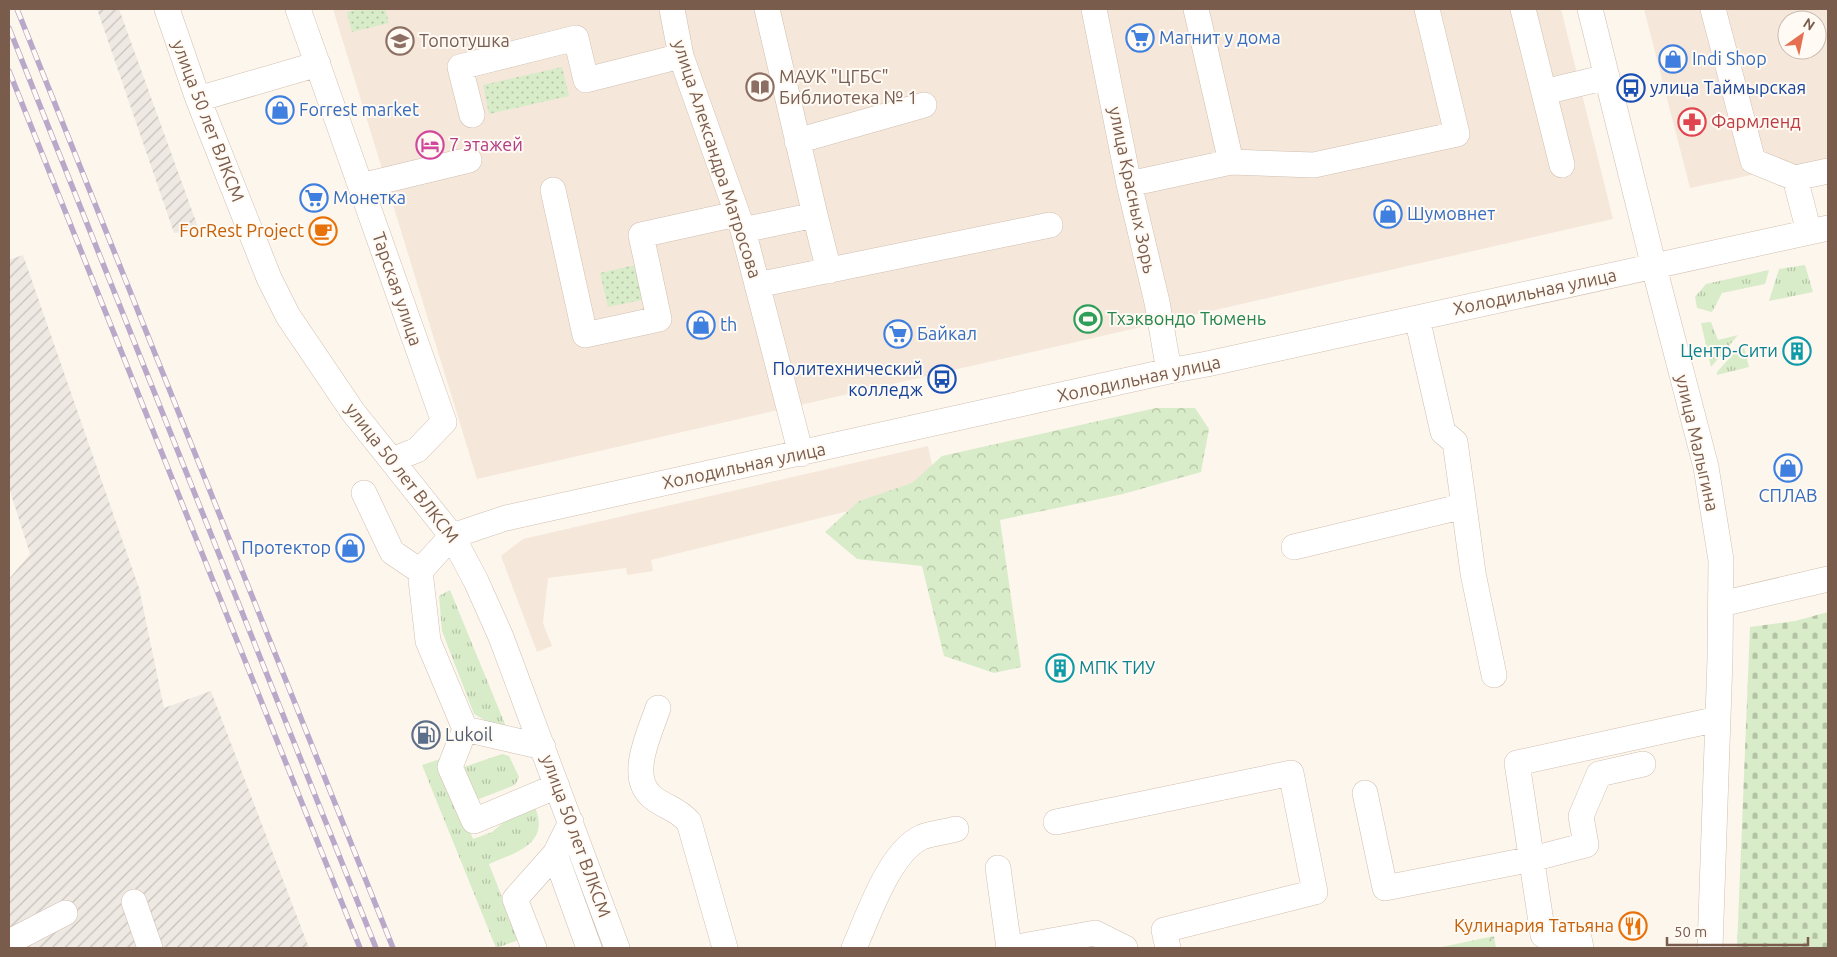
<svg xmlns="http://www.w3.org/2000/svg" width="1837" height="957" font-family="Ubuntu,sans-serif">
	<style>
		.residential { fill: #f5e8da; fill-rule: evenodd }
		.industrial { fill: url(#industrial-furrows) }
		.grass { fill: url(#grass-tufts) }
		.forest { fill: url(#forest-crowns) }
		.cemetery { fill: url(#cemetery-stones) }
		.park { fill: url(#park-dots) }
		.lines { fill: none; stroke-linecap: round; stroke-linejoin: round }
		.minor-casing { stroke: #d1beb0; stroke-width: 26 }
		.minor { stroke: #fff; stroke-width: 25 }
		.rail-casing { stroke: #b9a8c9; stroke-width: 5.5 }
		.rail { stroke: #fffaf3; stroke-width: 4; stroke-dasharray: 11; stroke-linecap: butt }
		.labels { text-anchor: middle; stroke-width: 4; stroke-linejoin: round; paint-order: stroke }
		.shop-label { font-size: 18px; fill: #366cbe; stroke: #fffaf3; text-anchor: start }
		.education-label { font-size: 18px; fill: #785e54; stroke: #fffaf3; text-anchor: start }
		.transit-label { font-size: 18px; fill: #164399; stroke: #fffaf3; text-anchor: start }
		.street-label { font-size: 18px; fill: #7a5c4d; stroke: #fffaf3 }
		.health-label { font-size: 18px; fill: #be3a42; stroke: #fffaf3; text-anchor: start }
		.hotel-label { font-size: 18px; fill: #b23c85; stroke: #fffaf3; text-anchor: start }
		.food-label { font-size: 18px; fill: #c56008; stroke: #fffaf3; text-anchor: end }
		.leisure-label { font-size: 18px; fill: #27864d; stroke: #fffaf3; text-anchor: start }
		.culture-label { font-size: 18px; fill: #0d838f; stroke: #fffaf3; text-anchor: end }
		.service-label { font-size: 18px; fill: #4e5e75; stroke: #fffaf3; text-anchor: start }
	</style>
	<defs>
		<pattern id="industrial-furrows" width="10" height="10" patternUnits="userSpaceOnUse" patternTransform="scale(1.25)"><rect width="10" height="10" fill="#efe9e4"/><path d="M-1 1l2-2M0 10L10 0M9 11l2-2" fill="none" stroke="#c7c0bb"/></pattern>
		<pattern id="grass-tufts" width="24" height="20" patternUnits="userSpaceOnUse" patternTransform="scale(1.25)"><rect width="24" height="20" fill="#d8ecc9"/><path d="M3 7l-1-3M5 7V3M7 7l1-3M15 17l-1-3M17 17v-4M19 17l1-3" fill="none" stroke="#b4c2a5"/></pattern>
		<pattern id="forest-crowns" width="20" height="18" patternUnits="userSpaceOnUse" patternTransform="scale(1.25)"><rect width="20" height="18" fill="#d8ecc9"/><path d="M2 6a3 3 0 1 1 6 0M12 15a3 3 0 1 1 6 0" fill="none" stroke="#b4c2a5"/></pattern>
		<pattern id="cemetery-stones" width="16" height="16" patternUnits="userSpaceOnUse" patternTransform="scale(1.25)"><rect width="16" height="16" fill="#d8ecc9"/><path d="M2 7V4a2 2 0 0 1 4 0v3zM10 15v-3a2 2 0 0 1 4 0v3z" fill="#b4c2a5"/></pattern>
		<pattern id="park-dots" width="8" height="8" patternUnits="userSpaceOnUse" patternTransform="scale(1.25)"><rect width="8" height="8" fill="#d8ecc9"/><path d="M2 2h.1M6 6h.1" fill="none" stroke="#b4c2a5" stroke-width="1.8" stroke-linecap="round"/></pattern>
	</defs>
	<rect width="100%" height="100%" fill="#fdf6ec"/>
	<!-- residential -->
	<path class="residential" d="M333,9H1561L1613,219L477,479Z
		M1644,9H1828V159L1690,188ZM1787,20H1817V50H1787Z
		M928,446L937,489L651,560L653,571L627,575L626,568L548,578L543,623L552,646L537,652L501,556L523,539Z"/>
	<!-- industrial -->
	<path class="industrial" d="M97,9H119L199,230L174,233Z
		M23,255L139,588L164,708L211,691L309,948H9V579L30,554L9,488V260Z"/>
	<!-- grass -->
	<path class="grass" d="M1805,265L1813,292L1769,301L1779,269Z
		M1769,270L1765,284L1722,293L1712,312L1697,308L1695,297L1706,284Z
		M1711,322L1718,340L1738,335L1711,367L1701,323Z
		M1743,343L1749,367L1717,375V372Z
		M450,590L507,729H500L474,714L442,631L439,596Z
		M502,754L509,756L519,777L515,785L474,801L461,768Z
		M440,759L473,839L492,832L518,810L535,807C550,844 517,852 489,864L519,940L496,948L422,765Z"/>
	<!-- forest -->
	<path class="forest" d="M1156,408H1195L1209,429L1201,472L1123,494L1000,520L1021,667L994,673L944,656L922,566L857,559L825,532L859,501L912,483L942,456Z
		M1494,936L1496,948H1437Z"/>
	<!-- cemetery -->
	<path class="cemetery" d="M1828,612V948H1737L1750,627L1795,621Z"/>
	<!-- park -->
	<path class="park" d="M361,9H385L389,23L352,32L347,12Z
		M562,67L569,96L489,114L483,85Z
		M640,264L647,299L608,307L600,273Z"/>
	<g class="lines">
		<!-- minor casing -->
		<g class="minor-casing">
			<path id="minor" d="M167,9L198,99L269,278L288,316L353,412L452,536L476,581L501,637L617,948
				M298,9L444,422L417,450L392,460
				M672,9L681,56L743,230L801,454
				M1094,9L1129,184L1157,302L1169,371
				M1196,9L1231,162
				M1523,9L1562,165
				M1590,9L1654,267L1706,467L1721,560L1720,659L1710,948
				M1713,9L1753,161L1795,178L1828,171
				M1544,92L1607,77
				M198,99L318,64
				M472,115L460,67L576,38L586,80L681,56
				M797,141L924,105
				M1795,178L1809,232
				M1129,184L1231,162L1314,165L1457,134L1427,9
				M361,186L469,160
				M553,190L585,335L659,319L641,235L736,214
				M815,215L829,271
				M743,230L815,215L767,9
				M757,285L1050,225
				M364,493L392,552L420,571
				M1464,506L1473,573L1494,675
				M452,536L506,518L1169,371L1207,364L1828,228
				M452,536L420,571L428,641L465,729L543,747
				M1294,547L1464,506L1455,442L1443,432L1417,318
				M1721,604L1828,579
				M658,708C650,733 628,775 651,796C663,807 677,808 689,822L725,948
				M465,729L450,767L474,821L557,786
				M1365,793L1385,888L1532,859L1586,845L1581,816L1599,774L1643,764
				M1056,822L1291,773L1315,892L1164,930L1168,948
				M555,854L589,948
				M998,868L1009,948
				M134,902L150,948
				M9,942L65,913
				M534,948L515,899L555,854L571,822
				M854,948C868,917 889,852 922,837C932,833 946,832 956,829
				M1012,948L1095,933L1125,948
				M1581,948L1579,938L1543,935L1517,763L1718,719"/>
		</g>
		<!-- minor -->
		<use href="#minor" class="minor"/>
		<!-- rail casing -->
		<g class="rail-casing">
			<path id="rail" d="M17,9L393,948
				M9,28L376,948
				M9,71L360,948"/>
		</g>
		<!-- rail -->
		<use href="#rail" class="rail"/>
	</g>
	<!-- icons -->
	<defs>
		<g id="supermarket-ring" transform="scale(1.4375)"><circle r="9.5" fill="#fffaf3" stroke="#3f7fe0" stroke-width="1.5"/><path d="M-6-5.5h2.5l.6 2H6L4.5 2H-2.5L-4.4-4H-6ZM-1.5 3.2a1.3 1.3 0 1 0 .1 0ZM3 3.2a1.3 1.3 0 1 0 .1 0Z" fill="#3f7fe0"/></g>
		<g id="school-ring" transform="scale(1.4375)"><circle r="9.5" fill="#fffaf3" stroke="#8d6e63" stroke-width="1.5"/><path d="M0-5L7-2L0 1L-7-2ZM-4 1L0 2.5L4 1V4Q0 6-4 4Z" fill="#8d6e63"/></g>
		<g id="shop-ring" transform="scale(1.4375)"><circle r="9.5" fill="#fffaf3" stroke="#3f7fe0" stroke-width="1.5"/><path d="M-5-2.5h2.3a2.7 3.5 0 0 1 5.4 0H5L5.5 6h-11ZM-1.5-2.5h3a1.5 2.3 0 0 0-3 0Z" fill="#3f7fe0"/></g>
		<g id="library-ring" transform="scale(1.4375)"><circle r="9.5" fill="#fffaf3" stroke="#8d6e63" stroke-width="1.5"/><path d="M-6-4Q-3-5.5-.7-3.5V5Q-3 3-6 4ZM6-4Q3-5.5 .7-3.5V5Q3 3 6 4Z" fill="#8d6e63"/></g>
		<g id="bus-ring" transform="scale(1.4375)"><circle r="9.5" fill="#fffaf3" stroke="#1a4fb4" stroke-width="1.5"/><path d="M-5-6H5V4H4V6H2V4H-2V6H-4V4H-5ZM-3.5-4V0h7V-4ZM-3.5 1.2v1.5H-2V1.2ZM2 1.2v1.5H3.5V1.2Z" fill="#1a4fb4"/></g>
		<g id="pharmacy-ring" transform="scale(1.4375)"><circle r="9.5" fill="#fffaf3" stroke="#e0444e" stroke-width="1.5"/><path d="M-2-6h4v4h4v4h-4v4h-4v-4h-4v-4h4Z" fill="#e0444e"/></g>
		<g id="hotel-ring" transform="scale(1.4375)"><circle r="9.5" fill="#fffaf3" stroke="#d1479c" stroke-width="1.5"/><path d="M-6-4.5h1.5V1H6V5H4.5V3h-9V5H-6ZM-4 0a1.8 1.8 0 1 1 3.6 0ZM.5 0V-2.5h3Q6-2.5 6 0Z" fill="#d1479c"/></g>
		<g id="cafe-ring" transform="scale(1.4375)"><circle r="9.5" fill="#fffaf3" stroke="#e8710a" stroke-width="1.5"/><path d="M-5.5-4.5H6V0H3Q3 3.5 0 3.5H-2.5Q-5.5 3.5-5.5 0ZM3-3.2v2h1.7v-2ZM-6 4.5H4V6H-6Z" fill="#e8710a"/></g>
		<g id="stadium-ring" transform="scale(1.4375)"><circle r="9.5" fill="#fffaf3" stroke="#2e9e5b" stroke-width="1.5"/><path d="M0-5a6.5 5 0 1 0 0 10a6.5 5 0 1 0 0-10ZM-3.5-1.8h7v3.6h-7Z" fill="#2e9e5b"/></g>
		<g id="building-ring" transform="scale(1.4375)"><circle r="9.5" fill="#fffaf3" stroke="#0f9aa8" stroke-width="1.5"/><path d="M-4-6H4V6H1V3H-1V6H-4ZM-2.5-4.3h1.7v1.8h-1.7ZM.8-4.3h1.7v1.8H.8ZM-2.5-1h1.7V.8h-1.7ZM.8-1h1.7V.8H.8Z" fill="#0f9aa8"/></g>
		<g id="fuel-ring" transform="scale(1.4375)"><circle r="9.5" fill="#fffaf3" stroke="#5c6f8a" stroke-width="1.5"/><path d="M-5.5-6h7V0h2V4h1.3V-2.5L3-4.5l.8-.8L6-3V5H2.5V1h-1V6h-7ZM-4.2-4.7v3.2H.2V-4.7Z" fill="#5c6f8a"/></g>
		<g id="restaurant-ring" transform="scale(1.4375)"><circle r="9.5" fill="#fffaf3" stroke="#e8710a" stroke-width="1.5"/><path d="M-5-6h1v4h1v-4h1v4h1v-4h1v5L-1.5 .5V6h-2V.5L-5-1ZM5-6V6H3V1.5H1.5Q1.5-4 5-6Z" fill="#e8710a"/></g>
	</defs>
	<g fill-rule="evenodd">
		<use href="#supermarket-ring" x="1140" y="38"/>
		<use href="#school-ring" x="400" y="41"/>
		<use href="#shop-ring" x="1673" y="59"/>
		<use href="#library-ring" x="760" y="87"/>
		<use href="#bus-ring" x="1631" y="88"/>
		<use href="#shop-ring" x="280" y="110"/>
		<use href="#pharmacy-ring" x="1692" y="122"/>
		<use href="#hotel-ring" x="430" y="145"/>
		<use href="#supermarket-ring" x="314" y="198"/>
		<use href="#shop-ring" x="1388" y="214"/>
		<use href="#cafe-ring" x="323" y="231"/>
		<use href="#stadium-ring" x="1088" y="319"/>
		<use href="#shop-ring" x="701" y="325"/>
		<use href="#supermarket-ring" x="898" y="334"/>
		<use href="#building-ring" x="1797" y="351"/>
		<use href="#bus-ring" x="942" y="379"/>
		<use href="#shop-ring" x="1788" y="468"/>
		<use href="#shop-ring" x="350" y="548"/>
		<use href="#building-ring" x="1060" y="668"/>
		<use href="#fuel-ring" x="426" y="735"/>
		<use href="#restaurant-ring" x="1633" y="926"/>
	</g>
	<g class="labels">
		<!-- shop labels -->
		<g class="shop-label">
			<text x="1159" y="44">Магнит у дома</text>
			<text x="1692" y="65">Indi Shop</text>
			<text x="299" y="116">Forrest market</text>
			<text x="333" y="204">Монетка</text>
			<text x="1407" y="220">Шумовнет</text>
			<text x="720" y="331">th</text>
			<text x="917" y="340">Байкал</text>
			<text x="1788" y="502" text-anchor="middle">СПЛАВ</text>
			<text x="331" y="554" text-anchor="end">Протектор</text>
		</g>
		<!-- education labels -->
		<g class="education-label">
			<text x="419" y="47">Топотушка</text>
			<text x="779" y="83">МАУК "ЦГБС"<tspan x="779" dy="21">Библиотека № 1</tspan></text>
		</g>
		<!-- transit labels -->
		<g class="transit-label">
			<text x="1650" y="94">улица Таймырская</text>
			<text x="923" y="375" text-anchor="end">Политехнический<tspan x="923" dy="21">колледж</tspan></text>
		</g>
		<!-- street labels -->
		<g class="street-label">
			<text transform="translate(208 121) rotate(69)" y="6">улица 50 лет ВЛКСМ</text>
			<text transform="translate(717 159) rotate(72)" y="6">улица Александра Матросова</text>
			<text transform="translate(1132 190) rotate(78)" y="6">улица Красных Зорь</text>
			<text transform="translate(397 289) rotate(71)" y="6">Тарская улица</text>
			<text transform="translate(1535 292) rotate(-12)" y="6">Холодильная улица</text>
			<text transform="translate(1139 379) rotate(-12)" y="6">Холодильная улица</text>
			<text transform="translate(1697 443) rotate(77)" y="6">улица Малыгина</text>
			<text transform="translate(744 466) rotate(-12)" y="6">Холодильная улица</text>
			<text transform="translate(402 473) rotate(52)" y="6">улица 50 лет ВЛКСМ</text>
			<text transform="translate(576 836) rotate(70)" y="6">улица 50 лет ВЛКСМ</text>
		</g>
		<!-- health labels -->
		<g class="health-label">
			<text x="1711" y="128">Фармленд</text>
		</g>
		<!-- hotel labels -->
		<g class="hotel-label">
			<text x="449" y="151">7 этажей</text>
		</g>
		<!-- food labels -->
		<g class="food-label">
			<text x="304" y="237">ForRest Project</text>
			<text x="1614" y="932">Кулинария Татьяна</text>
		</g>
		<!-- leisure labels -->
		<g class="leisure-label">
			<text x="1107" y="325">Тхэквондо Тюмень</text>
		</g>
		<!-- culture labels -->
		<g class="culture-label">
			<text x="1778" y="357">Центр-Сити</text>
			<text x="1079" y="674" text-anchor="start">МПК ТИУ</text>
		</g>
		<!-- service labels -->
		<g class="service-label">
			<text x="445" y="741">Lukoil</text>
		</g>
	</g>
	<!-- border -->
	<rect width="1837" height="957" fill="none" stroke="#7a5c4d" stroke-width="20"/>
	<!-- north arrow -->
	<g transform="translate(1802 35) rotate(33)"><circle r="24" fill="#fffaf3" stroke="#cabbb1"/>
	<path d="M0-4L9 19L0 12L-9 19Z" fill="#e76f51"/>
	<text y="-8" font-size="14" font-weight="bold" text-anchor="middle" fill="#7a5c4d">N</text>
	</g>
	<!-- scale -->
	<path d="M1667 937v8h141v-8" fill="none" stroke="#7a5c4d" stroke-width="2.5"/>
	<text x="1674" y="937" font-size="15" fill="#7a5c4d" stroke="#fffaf3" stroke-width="4" paint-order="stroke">50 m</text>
</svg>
